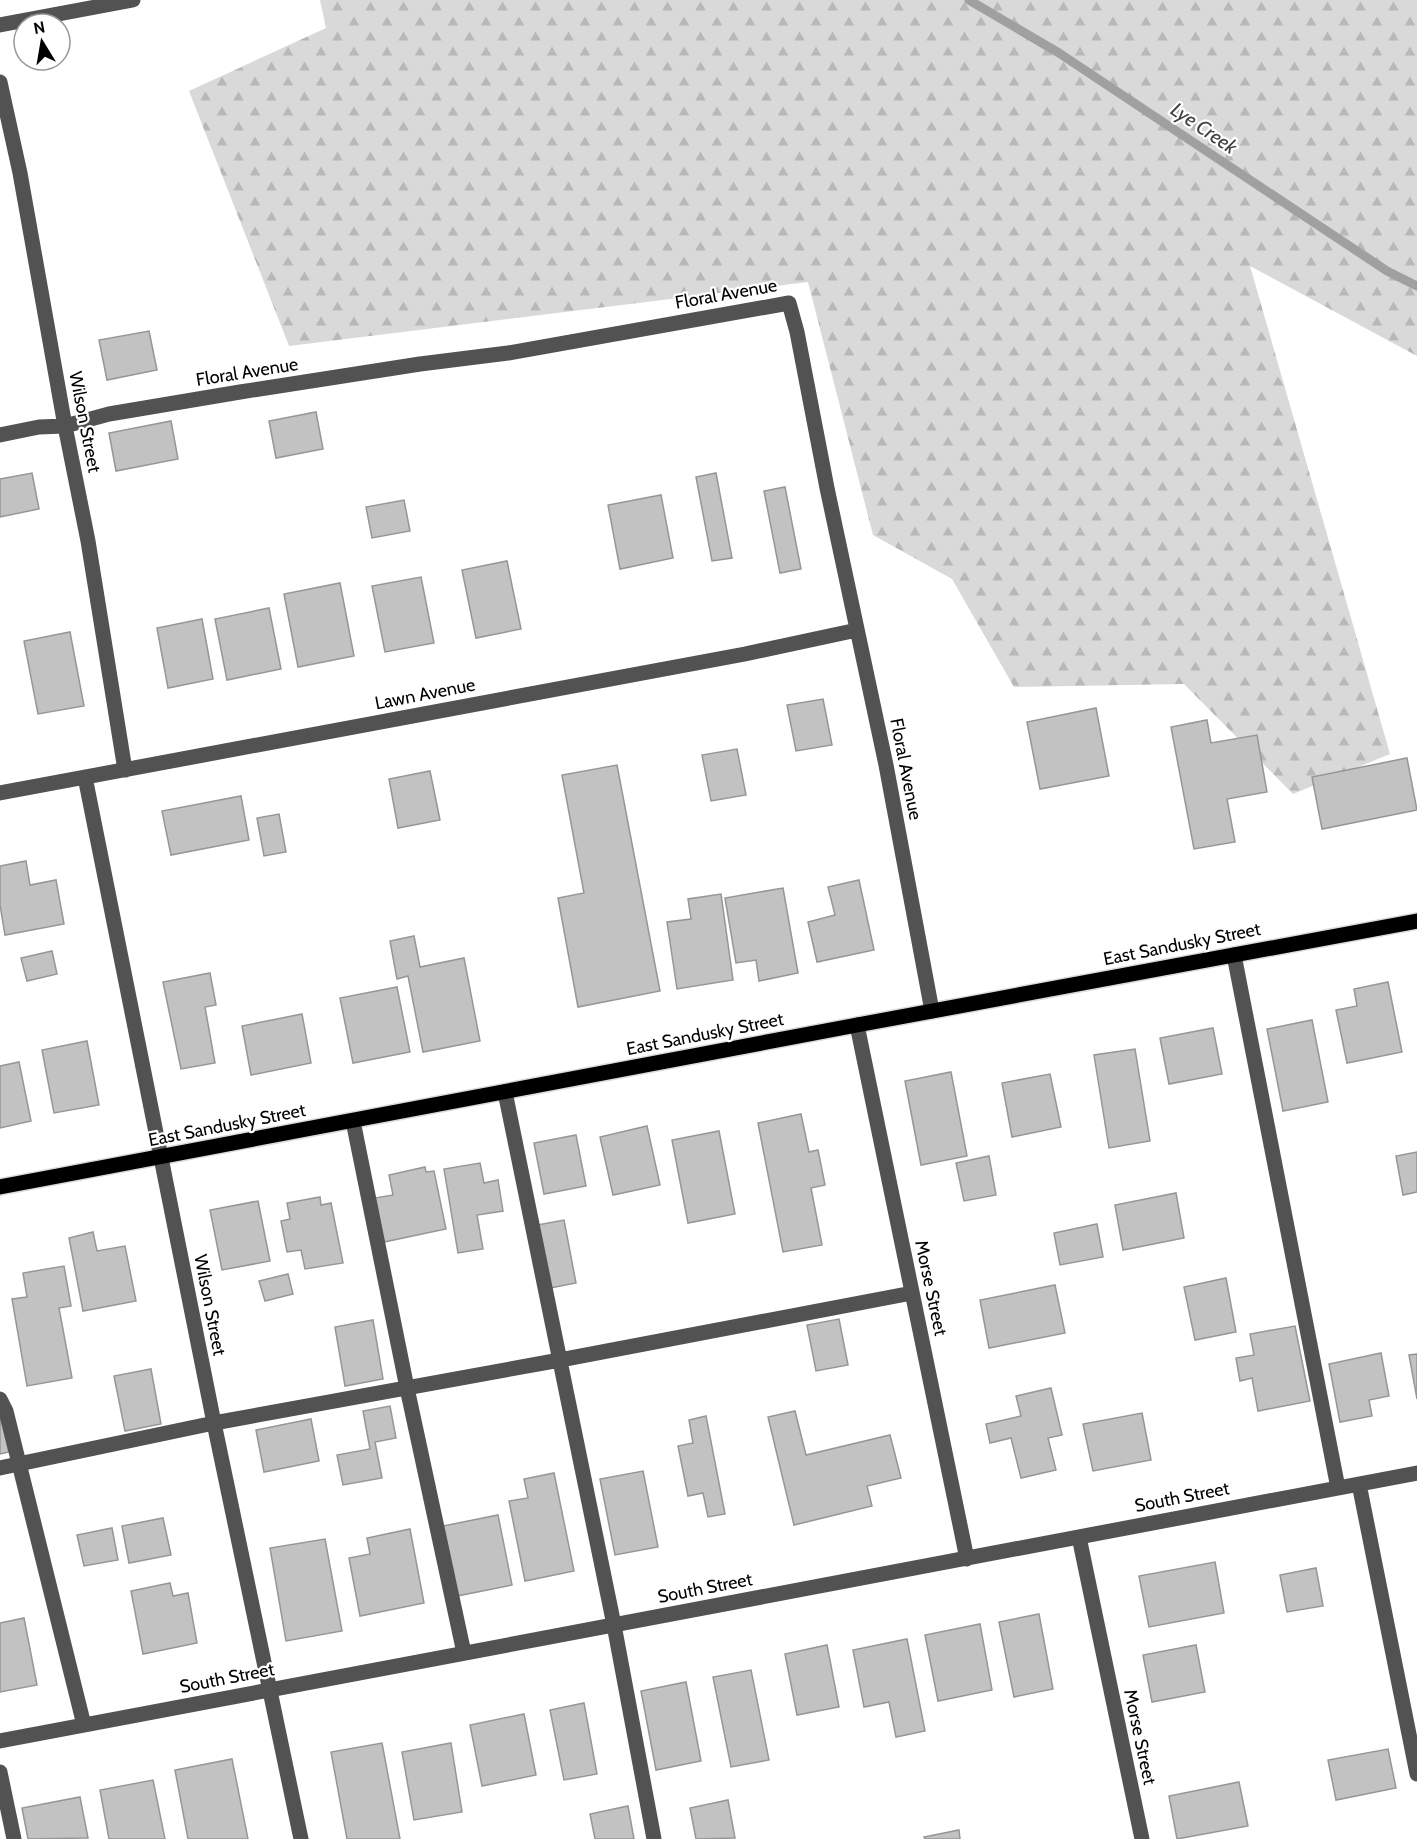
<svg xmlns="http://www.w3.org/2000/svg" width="1417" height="1839" font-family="Cabin,sans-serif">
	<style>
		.forest { fill: url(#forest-firs) }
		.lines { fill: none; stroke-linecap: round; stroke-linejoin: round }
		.stream { stroke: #a0a0a0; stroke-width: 9 }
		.building { fill: #c2c2c2; stroke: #969696; stroke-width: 1.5 }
		.major-casing { stroke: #dbdbdb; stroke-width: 18 }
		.minor { stroke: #525252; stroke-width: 15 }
		.major { stroke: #000; stroke-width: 15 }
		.labels { text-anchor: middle; stroke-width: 4.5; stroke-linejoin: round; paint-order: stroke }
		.street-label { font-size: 18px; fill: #000; stroke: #fff }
		.water-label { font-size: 20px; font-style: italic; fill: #414141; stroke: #fff }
	</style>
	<defs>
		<pattern id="forest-firs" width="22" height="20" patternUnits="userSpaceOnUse" patternTransform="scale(1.5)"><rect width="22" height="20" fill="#d9d9d9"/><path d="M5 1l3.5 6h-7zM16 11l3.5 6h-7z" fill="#b8b8b8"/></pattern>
	</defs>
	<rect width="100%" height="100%" fill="#fff"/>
	<!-- forest -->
	<path class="forest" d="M320,0H1417V356L1250,266L1390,754L1293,794L1184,684L1014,687L952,579L873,535L808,282L289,346L189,91L326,28Z"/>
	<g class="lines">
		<!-- stream -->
		<path class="stream" d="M969,0L1059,53L1387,271L1417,286"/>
	</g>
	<!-- building -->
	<path class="building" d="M149,331L157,370L107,380L99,340Z
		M316,412L323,449L276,458L269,421Z
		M171,421L178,459L116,471L109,433Z
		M32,473L39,509L0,517V479Z
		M716,473L732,558L712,561L696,477Z
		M785,487L801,569L780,573L764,491Z
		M661,495L673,558L620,569L608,505Z
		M404,500L410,531L372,538L366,507Z
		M507,561L521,629L476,638L462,570Z
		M421,577L434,643L385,652L372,586Z
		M340,583L354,656L298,667L284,594Z
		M269,608L281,669L227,680L215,619Z
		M202,619L213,679L168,688L157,628Z
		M70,632L84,706L38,714L24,641Z
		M823,699L832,745L796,751L787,705Z
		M1096,708L1109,776L1040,789L1027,722Z
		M1207,720L1211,743L1257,735L1267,792L1227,799L1235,842L1194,849L1171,727Z
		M737,749L746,795L711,801L702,755Z
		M1407,758L1417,810L1322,829L1312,777Z
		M617,765L660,991L578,1007L558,898L584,893L562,775Z
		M430,771L440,820L398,828L389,779Z
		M241,796L249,840L171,855L162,811Z
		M279,814L286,852L264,856L257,818Z
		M26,861L30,885L56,880L64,924L5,935L0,905V866Z
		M859,880L874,950L817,962L808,922L835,915L828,887Z
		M783,888L798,973L759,981L756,960L736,963L725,898Z
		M721,894L733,980L677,989L667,922L691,919L688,899Z
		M414,936L420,967L464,958L480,1041L423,1052L408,976L397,979L390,941Z
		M52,951L57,974L27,981L21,958Z
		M210,973L216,1005L205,1007L215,1063L181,1069L163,982Z
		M1388,982L1402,1052L1347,1063L1336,1010L1357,1006L1354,989Z
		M397,987L410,1052L353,1063L340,998Z
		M302,1014L311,1063L251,1075L242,1026Z
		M1312,1020L1328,1102L1283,1111L1267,1029Z
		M1213,1028L1222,1074L1169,1084L1160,1038Z
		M87,1041L99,1105L54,1113L42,1050Z
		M1135,1049L1150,1141L1109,1148L1094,1055Z
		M19,1062L31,1121L0,1128V1066Z
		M951,1072L967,1156L921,1165L905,1081Z
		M1050,1074L1061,1127L1012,1137L1002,1083Z
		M801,1114L809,1152L818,1150L825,1185L811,1188L822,1245L783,1252L758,1123Z
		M647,1126L660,1185L613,1195L600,1137Z
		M719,1131L735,1214L688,1223L672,1140Z
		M576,1135L586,1186L544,1194L534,1143Z
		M1417,1152V1192L1403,1195L1396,1156Z
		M989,1156L996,1195L964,1201L956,1163Z
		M480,1163L484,1183L498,1180L503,1211L477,1215L483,1249L458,1253L444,1169Z
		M425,1167L426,1172L434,1171L446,1229L384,1242L375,1198L393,1195L389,1175Z
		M1176,1193L1184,1238L1123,1250L1115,1205Z
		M320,1197L321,1205L331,1203L343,1263L305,1269L301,1250L287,1252L281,1221L290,1219L287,1203Z
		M258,1201L270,1261L222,1270L210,1210Z
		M564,1220L576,1283L550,1288L537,1225Z
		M1097,1224L1103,1257L1060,1265L1054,1233Z
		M93,1232L97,1251L125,1246L136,1301L83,1311L69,1238Z
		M64,1266L71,1306L59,1308L72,1378L27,1386L12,1299L27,1297L23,1273Z
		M288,1274L293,1294L265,1301L259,1281Z
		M1226,1278L1236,1332L1195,1340L1184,1287Z
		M1055,1285L1065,1333L989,1348L980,1300Z
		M839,1319L848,1365L816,1371L807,1325Z
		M373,1320L383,1379L345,1386L335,1327Z
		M1295,1326L1310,1401L1258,1411L1252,1378L1240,1381L1236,1358L1254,1355L1250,1334Z
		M1381,1353L1389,1396L1369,1400L1372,1416L1340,1422L1329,1364Z
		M1417,1354V1399L1409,1355Z
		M151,1369L161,1424L125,1431L114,1376Z
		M1051,1388L1062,1435L1048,1438L1056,1470L1021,1478L1011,1438L990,1443L986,1424L1021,1416L1016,1396Z
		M390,1406L396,1438L375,1442L382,1478L343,1485L337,1455L370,1449L363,1411Z
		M795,1411L806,1455L890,1435L901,1478L867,1486L872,1506L794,1525L768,1417Z
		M1142,1413L1151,1460L1093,1471L1083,1424Z
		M0,1415L9,1452L0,1454Z
		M706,1416L725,1514L708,1517L703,1493L688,1496L678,1446L693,1443L689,1420Z
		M311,1419L319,1461L264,1472L256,1430Z
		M643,1471L658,1547L615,1555L600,1479Z
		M554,1473L574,1571L525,1581L509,1501L528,1498L524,1479Z
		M498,1515L512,1585L457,1596L443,1526Z
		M163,1518L171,1555L129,1563L122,1526Z
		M112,1528L118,1560L84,1566L77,1535Z
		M410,1529L424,1603L360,1616L349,1558L370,1554L367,1538Z
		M325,1539L342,1631L286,1641L270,1548Z
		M1215,1562L1224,1613L1149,1627L1139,1576Z
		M1316,1568L1323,1606L1287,1612L1280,1575Z
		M170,1583L173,1596L188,1593L197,1643L143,1654L131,1591Z
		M1039,1614L1053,1689L1014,1697L999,1622Z
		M24,1618L37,1685L0,1692V1623Z
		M980,1624L992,1690L938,1701L925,1635Z
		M907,1639L925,1731L896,1737L889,1702L864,1707L853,1650Z
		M827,1645L839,1707L797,1715L785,1654Z
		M1196,1645L1205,1692L1152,1702L1143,1655Z
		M751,1670L769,1760L731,1767L713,1677Z
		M686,1682L701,1761L656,1770L641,1691Z
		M584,1703L597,1774L564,1780L550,1710Z
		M524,1714L536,1775L482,1786L470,1725Z
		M382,1743L400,1839H347L331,1752Z
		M451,1743L462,1812L414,1820L402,1752Z
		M1388,1749L1396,1788L1336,1800L1328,1760Z
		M232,1759L248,1839H188L175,1770Z
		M153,1780L165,1839H109L100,1790Z
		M1239,1782L1248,1826L1177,1839L1169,1796Z
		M80,1797L88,1838L28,1839L22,1808Z
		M728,1800L735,1838L696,1839L690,1808Z
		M628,1806L634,1839H595L590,1814Z
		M959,1830L960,1839H925L924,1837Z"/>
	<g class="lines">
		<!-- major casing -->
		<g class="major-casing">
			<path id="major" d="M0,1187L857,1025L1417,921"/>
		</g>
		<!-- minor -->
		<path class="minor" d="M0,25L133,0
			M0,82L20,173L65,426L88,541L125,770
			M0,435L39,427L65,426L109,414L240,392L420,364L508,353L789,303L797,332L827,488L886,765L932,1011
			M85,777L214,1423L301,1839
			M0,793L745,654L857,630
			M1234,955L1338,1488
			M857,1025L967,1559
			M505,1092L614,1625L654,1839
			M353,1121L407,1388L464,1653
			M0,1399L6,1411L84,1725
			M0,1468L214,1423L560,1360L912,1293
			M1359,1484L1417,1774
			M1079,1537L1142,1839
			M0,1741L1417,1473
			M0,1772L14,1839"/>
		<!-- major -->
		<use href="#major" class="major"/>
	</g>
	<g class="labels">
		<!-- street labels -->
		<g class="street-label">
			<text transform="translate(726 294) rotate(-10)" y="6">Floral Avenue</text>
			<text transform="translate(247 372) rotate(-9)" y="6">Floral Avenue</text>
			<text transform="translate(85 422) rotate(79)" y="6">Wilson Street</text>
			<text transform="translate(425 694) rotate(-11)" y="6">Lawn Avenue</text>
			<text transform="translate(906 769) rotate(79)" y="6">Floral Avenue</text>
			<text transform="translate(1182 944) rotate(-11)" y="6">East Sandusky Street</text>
			<text transform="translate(705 1034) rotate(-11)" y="6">East Sandusky Street</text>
			<text transform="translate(227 1125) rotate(-11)" y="6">East Sandusky Street</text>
			<text transform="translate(931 1288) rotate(78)" y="6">Morse Street</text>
			<text transform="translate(210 1305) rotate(79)" y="6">Wilson Street</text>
			<text transform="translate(1182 1497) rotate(-11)" y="6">South Street</text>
			<text transform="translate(705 1588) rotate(-11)" y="6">South Street</text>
			<text transform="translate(227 1678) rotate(-11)" y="6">South Street</text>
			<text transform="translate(1140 1737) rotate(78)" y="6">Morse Street</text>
		</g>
		<!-- water labels -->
		<g class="water-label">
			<text transform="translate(1204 128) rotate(34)" y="7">Lye Creek</text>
		</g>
	</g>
	<!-- north arrow -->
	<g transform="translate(42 42) rotate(349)"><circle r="28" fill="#ffffff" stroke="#999999" stroke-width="1.5"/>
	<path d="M0-4.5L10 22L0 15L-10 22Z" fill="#000000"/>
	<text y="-9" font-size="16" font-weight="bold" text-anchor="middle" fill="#000000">N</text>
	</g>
</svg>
